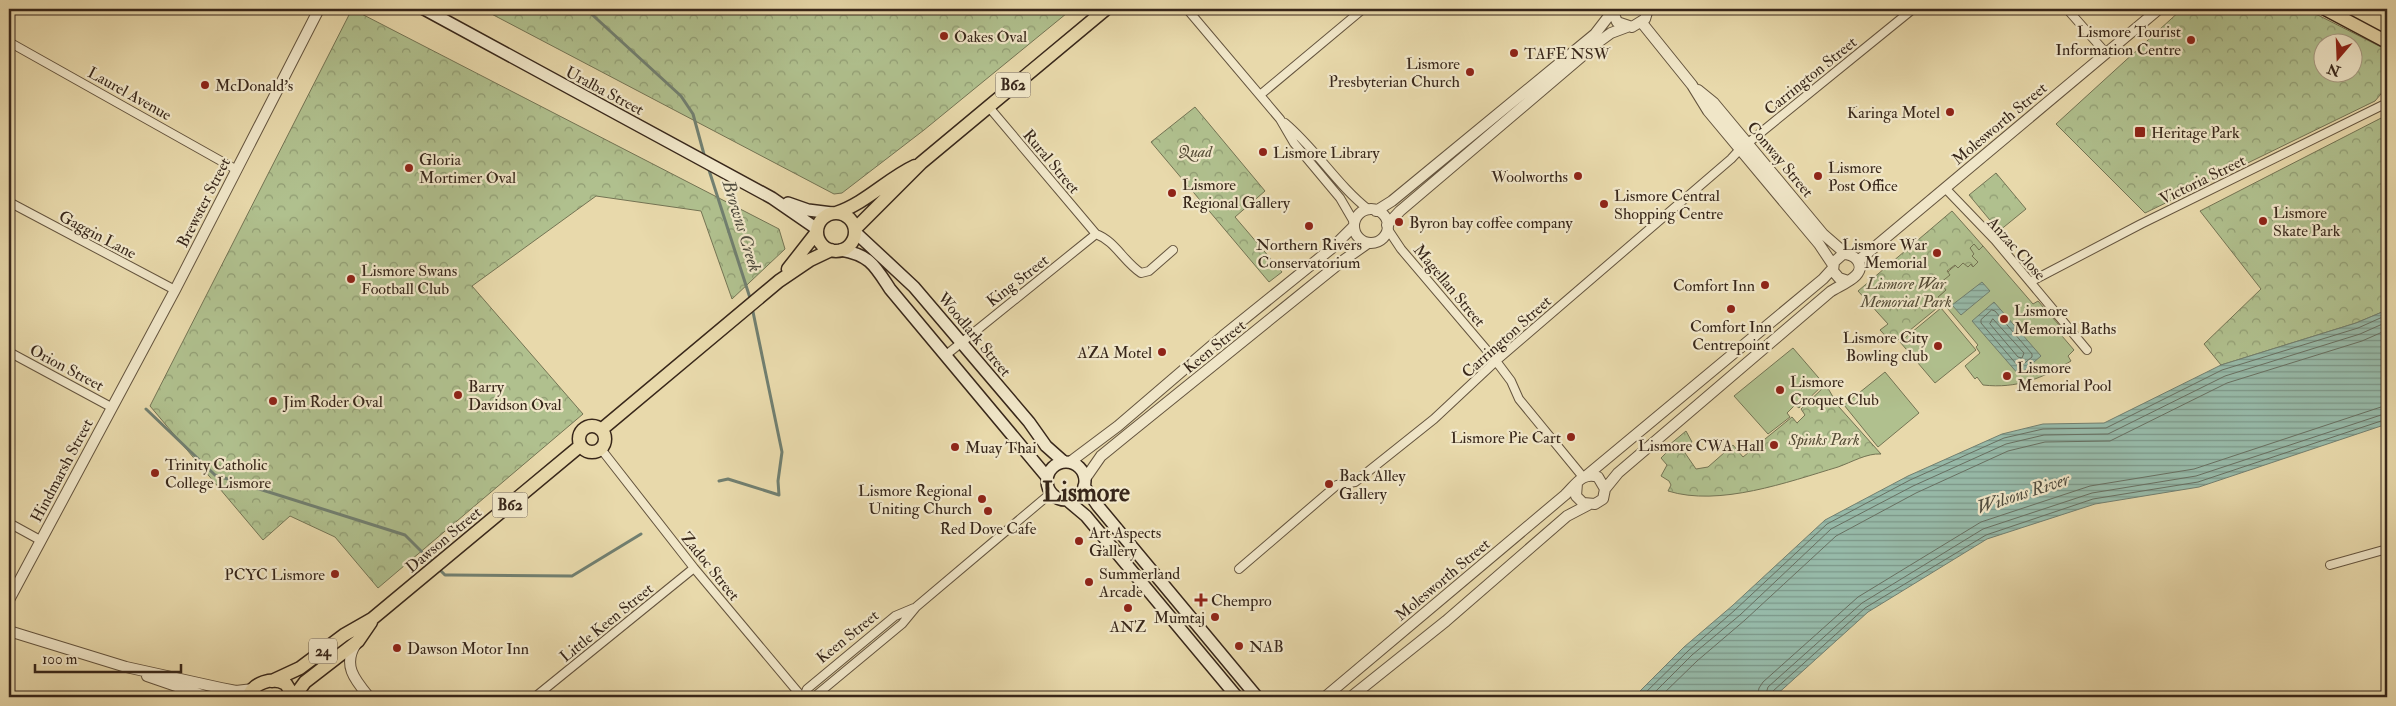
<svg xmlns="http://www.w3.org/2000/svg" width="2396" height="706" font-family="'IM FELL Double Pica',serif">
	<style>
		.grass { fill: #b0c08e; stroke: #747454 }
		.park { fill: url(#park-crowns); stroke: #747454; fill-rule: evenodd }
		.water { fill: url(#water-rules); stroke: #717f70 }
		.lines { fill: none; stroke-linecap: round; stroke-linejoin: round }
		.shore { stroke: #687062; stroke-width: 1 }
		.stream { stroke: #717f70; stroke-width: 3 }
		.minor-casing { stroke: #64543e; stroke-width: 10 }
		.tertiary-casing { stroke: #64543e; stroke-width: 12 }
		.secondary-casing { stroke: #38271a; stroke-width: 14 }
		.primary-casing { stroke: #38271a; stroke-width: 15 }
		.minor { stroke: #f0e6c8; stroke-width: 8 }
		.tertiary { stroke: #f0e6c8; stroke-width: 10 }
		.secondary { stroke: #f0e6c8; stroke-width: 11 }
		.primary { stroke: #e8d9ab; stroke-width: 12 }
		.poi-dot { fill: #8f2418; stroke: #f0e6c8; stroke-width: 2 }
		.labels { text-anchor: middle; stroke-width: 4.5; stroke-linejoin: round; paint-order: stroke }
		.shield { fill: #f0e6c8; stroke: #6f604e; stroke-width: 1 }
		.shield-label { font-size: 15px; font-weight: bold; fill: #38271a }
		.poi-label { font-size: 16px; fill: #38271a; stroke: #f0e6c8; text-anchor: start }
		.street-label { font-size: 16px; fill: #38271a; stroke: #f0e6c8 }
		.park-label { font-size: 16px; font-style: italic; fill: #564d37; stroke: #f0e6c8 }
		.water-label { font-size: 18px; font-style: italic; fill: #504c3e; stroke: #f0e6c8 }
		.town-label { font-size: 26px; font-weight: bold; fill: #38271a; stroke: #f0e6c8 }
	</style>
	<defs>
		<pattern id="park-crowns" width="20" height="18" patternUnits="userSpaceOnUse" patternTransform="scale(1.25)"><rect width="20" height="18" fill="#b0c08e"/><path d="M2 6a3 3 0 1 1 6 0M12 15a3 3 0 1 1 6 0" fill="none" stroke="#909c73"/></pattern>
		<pattern id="water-rules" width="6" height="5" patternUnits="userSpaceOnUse" patternTransform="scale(1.25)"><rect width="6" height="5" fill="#97baa9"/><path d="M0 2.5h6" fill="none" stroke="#7c9789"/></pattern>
	</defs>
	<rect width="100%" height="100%" fill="#e8d9ab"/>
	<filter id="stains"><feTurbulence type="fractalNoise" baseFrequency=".004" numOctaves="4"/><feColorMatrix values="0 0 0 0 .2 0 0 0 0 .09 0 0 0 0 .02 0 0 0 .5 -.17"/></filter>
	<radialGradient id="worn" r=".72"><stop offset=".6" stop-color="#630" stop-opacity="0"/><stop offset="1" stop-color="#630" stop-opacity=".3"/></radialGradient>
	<!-- grass -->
	<path class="grass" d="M1974,244L1979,249L1983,246L2033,304L2038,301L2066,333L2062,336L2074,350L2068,356L2071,361C2043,378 2017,389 1983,385L1977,377L1975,379L1965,366L1980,353L1976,347L1978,345L1938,297L1946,290L1940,283C1947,272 1959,256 1973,266L1970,248Z
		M1941,308L1976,350L1935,383L1900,342Z
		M1793,348L1824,384L1799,408L1795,405L1787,413L1790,417L1768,434L1734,396Z
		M1885,372L1919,413L1878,447L1844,405Z"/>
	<!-- park -->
	<path class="park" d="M352,9L779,229L785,249L732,299L701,211L596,196L472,286L583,414L378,588L335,537L290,516L263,540L150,406Z
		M482,9H1072L924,130L842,193L834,194Z
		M2182,9H2306L2387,50V87L2375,101L2145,213L2056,124ZM2324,42H2354V72H2324Z
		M1195,107L1265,191L1235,217L1282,272L1269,282L1151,142Z
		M2387,115V310L2356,323L2221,365L2204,344L2261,289L2200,211Z
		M1996,173L2026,209L1999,231L1969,195Z
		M1952,211L1983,246L1979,250L1974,244L1970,248L1974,254L1972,256L1978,262L1973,267L1971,264L1968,267L1963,263L1958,268L1955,265L1947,271L1950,275L1940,283L1946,290L1938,297L1942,304L1893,344L1880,330L1888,324L1858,291Z
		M1826,385L1839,407L1881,454C1867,453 1852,462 1838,467C1788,482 1719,507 1668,491L1671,485L1669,481L1661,476L1667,465L1661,458L1666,453L1663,450L1686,431L1692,442L1683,450L1696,469L1708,467L1733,445L1743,457L1792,417L1797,423L1805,415L1801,409Z"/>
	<!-- water -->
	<path class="water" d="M1982,282L1990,291L1961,315L1952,305Z
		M1994,302L2041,356L2019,375L1972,321Z
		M2387,310V424L2199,487L2095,504L1987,539L1868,612L1774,697H1634L1684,647L1732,606L1825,520L1908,476L2002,434L2043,424L2104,423L2221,365L2356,323Z"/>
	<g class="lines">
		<!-- shore -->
		<path class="shore" d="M1992,310L1995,311L2032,354V357L2021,366H2018L1981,323V320Z
			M1993,319L2024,353L2022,358L2018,357L1990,324Z
			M1641,697L1688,651L1735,610L1827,524L1910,480L2004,438L2043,429L2106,428L2222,370L2358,328L2387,315
			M1650,697L1692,655L1740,615L1831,529L1913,486L2006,444L2044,435L2108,434L2225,376L2360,334L2387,322
			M1660,697L1697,661L1745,620L1836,536L1916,493L2008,451L2045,442L2110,441L2227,383L2362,341L2387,330
			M1757,697L1759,688L1763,682L1858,597L1981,522L2090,486L2194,469L2387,405
			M1765,697L1768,687L1862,603L1983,529L2092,493L2196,476L2387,413
			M1771,697L1773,691L1865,608L1986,535L2093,499L2198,482L2387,419"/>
		<!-- stream -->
		<path class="stream" d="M586,9L681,96L693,114L705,158
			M708,167L751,301
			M146,409L215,475L405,535L433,563
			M719,481L728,479L779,495L778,481L782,452L752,307
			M439,569L445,575H451L572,576L641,534"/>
		<!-- minor casing -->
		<g class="minor-casing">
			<path id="minor" d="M1187,9L1280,119L1294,143L1340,198L1354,222
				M2067,9L2106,53
				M9,42L237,170
				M1260,95L1363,9
				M988,106L1096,234
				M1285,123C1316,149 1337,185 1369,210
				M1748,143L1913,9
				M1945,188L1995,240L2087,350
				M9,202L175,290
				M1387,228L1401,249L1496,361L1511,381L1519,399L1583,477
				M2030,282L2141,224L2387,103
				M9,352L111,407
				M946,355L1096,234C1115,241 1124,262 1141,273L1149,271L1173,250
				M601,449L694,568L802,697
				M9,523L40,540
				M2330,565L2387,549
				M1239,569L1337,485L1355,482L1434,419L1496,361L1731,159L1743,146
				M535,697L694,568
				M804,697L807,689L895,616L914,608
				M814,697L902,624L916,607L1051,493"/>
		</g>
		<!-- tertiary casing -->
		<g class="tertiary-casing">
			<path id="tertiary" d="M1612,9L1617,22L1632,27L1645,19L1648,9
				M1642,23L1692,85L1708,111L1819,244L1833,265
				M1698,90L1714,103L1823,234L1846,254
				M1354 226a17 17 0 1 1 34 0a17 17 0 1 1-34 0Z
				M1376,211L1392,201L1595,34L1612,12
				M1387,225L1400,211L1600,41L1611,33L1627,27
				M1858,261L2159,9
				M1070,462L1118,426L1223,336L1332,248L1354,226
				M1586,476L1823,279L1833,268
				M1085,479L1101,456L1128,434L1341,262L1368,243
				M1605,489L1618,473L1830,292C1839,285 1869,276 1857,260C1853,255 1848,254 1843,254L1834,262L1833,271L1839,278L1848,281
				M9,600L175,290L319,9
				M9,631L126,667L221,688L236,691L253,689
				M356,644C342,665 355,680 369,697
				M147,676L208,697
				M1325,697L1565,495C1575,486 1582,471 1598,477L1605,489L1603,499L1595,504L1583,503L1576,496L1577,483
				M1351,697L1446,621L1567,516L1588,505"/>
		</g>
		<!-- secondary casing -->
		<g class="secondary-casing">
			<path id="secondary" d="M424,9L772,198L817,229
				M788,203L808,210L832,213
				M855,232L914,287L1029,422L1046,446L1064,462
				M841,250C870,255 875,266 890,289L1047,477
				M1047 481a19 19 0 1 1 38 0a19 19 0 1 1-38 0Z
				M1084,486L1098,506L1257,697
				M1067,500L1086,516L1237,697"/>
		</g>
		<!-- primary casing -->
		<g class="primary-casing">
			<path id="primary" d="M2325,9L2387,42
				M817 232a19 19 0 1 1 38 0a19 19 0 1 1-38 0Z
				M836,213C866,203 887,179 915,166
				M855,229L921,163L1106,9
				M788,269L817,232
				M579 439a13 13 0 1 1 26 0a13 13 0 1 1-26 0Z
				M601,430L779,281L810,260L831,250
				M272,681L300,668L344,635L372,619L580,446
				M248,697C253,683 272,676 286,684L294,697
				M294,697L305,682L358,641L371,622"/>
		</g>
		<!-- minor -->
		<use href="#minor" class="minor"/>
		<!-- tertiary -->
		<use href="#tertiary" class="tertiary"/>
		<!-- secondary -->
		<use href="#secondary" class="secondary"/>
		<!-- primary -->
		<use href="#primary" class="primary"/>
	</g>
	<!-- markers -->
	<g class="poi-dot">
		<circle cx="944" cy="36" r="5"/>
		<circle cx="2191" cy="40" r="5"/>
		<circle cx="1514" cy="53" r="5"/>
		<circle cx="1470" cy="72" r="5"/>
		<circle cx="205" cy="85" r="5"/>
		<circle cx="1950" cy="112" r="5"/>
		<rect x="2134" y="126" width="12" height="12" rx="2.5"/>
		<circle cx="1263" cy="152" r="5"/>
		<circle cx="409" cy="168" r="5"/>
		<circle cx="1578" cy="176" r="5"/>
		<circle cx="1818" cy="176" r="5"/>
		<circle cx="1172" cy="193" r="5"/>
		<circle cx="1604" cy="204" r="5"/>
		<circle cx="2263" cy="221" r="5"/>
		<circle cx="1399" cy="222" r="5"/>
		<circle cx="1309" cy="226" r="5"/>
		<circle cx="1937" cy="253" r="5"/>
		<circle cx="351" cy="279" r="5"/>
		<circle cx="1765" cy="285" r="5"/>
		<circle cx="1731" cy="309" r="5"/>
		<circle cx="2004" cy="319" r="5"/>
		<circle cx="1938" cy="346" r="5"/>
		<circle cx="1162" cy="352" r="5"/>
		<circle cx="2007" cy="376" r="5"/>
		<circle cx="1780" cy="390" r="5"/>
		<circle cx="458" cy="395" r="5"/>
		<circle cx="273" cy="401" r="5"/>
		<circle cx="1571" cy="437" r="5"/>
		<circle cx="1774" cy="445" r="5"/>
		<circle cx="955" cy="447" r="5"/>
		<circle cx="155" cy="473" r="5"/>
		<circle cx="1329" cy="484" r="5"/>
		<circle cx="982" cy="499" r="5"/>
		<circle cx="988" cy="511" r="5"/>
		<circle cx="1079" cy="541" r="5"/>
		<circle cx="335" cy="574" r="5"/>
		<circle cx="1089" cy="582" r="5"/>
		<path d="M1198.5 592.5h5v5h5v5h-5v5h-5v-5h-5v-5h5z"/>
		<circle cx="1128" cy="608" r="5"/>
		<circle cx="1215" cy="617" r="5"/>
		<circle cx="1239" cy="646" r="5"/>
		<circle cx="397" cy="648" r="5"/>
	</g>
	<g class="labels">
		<!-- shield labels -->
		<g class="shield">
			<rect x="995.5" y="72.5" width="35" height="25" rx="4"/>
			<rect x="492.5" y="492.5" width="35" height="25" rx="4"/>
			<rect x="309" y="638.5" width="28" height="25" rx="4"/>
		</g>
		<g class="shield-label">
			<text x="1013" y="90">B62</text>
			<text x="510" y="510">B62</text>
			<text x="323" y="656">24</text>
		</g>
		<!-- poi labels -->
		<g class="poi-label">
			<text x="2181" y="37" text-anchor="end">Lismore Tourist<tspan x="2181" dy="18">Information Centre</tspan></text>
			<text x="954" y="42">Oakes Oval</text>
			<text x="1524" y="59">TAFE NSW</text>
			<text x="1460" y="69" text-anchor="end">Lismore<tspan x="1460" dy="18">Presbyterian Church</tspan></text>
			<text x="215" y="91">McDonald's</text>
			<text x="1940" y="118" text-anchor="end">Karinga Motel</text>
			<text x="2151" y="138">Heritage Park</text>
			<text x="1273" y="158">Lismore Library</text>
			<text x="419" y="165">Gloria<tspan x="419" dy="18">Mortimer Oval</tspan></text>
			<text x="1828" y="173">Lismore<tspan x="1828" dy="18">Post Office</tspan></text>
			<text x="1568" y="182" text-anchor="end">Woolworths</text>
			<text x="1182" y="190">Lismore<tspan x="1182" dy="18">Regional Gallery</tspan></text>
			<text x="1614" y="201">Lismore Central<tspan x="1614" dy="18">Shopping Centre</tspan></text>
			<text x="2273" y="218">Lismore<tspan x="2273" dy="18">Skate Park</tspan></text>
			<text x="1409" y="228">Byron bay coffee company</text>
			<text x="1309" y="250" text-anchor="middle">Northern Rivers<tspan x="1309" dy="18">Conservatorium</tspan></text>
			<text x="1927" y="250" text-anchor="end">Lismore War<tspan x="1927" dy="18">Memorial</tspan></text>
			<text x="361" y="276">Lismore Swans<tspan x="361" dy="18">Football Club</tspan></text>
			<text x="1755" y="291" text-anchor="end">Comfort Inn</text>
			<text x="2014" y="316">Lismore<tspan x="2014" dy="18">Memorial Baths</tspan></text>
			<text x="1731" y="332" text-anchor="middle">Comfort Inn<tspan x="1731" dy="18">Centrepoint</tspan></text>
			<text x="1928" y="343" text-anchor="end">Lismore City<tspan x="1928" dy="18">Bowling club</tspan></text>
			<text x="1152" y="358" text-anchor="end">AZA Motel</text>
			<text x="2017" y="373">Lismore<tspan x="2017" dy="18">Memorial Pool</tspan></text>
			<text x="1790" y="387">Lismore<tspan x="1790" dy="18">Croquet Club</tspan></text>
			<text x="468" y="392">Barry<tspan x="468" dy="18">Davidson Oval</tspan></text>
			<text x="283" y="407">Jim Roder Oval</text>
			<text x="1561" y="443" text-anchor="end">Lismore Pie Cart</text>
			<text x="1764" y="451" text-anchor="end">Lismore CWA Hall</text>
			<text x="965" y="453">Muay Thai</text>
			<text x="165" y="470">Trinity Catholic<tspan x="165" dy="18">College Lismore</tspan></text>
			<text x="1339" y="481">Back Alley<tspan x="1339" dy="18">Gallery</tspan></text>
			<text x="972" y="496" text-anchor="end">Lismore Regional<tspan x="972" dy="18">Uniting Church</tspan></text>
			<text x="988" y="534" text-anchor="middle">Red Dove Cafe</text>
			<text x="1089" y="538">Art Aspects<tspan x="1089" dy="18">Gallery</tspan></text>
			<text x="1099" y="579">Summerland<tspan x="1099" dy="18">Arcade</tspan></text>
			<text x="325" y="580" text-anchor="end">PCYC Lismore</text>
			<text x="1211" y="606">Chempro</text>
			<text x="1205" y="623" text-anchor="end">Mumtaj</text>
			<text x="1128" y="632" text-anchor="middle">ANZ</text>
			<text x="1249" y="652">NAB</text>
			<text x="407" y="654">Dawson Motor Inn</text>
		</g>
		<!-- street labels -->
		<g class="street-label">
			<text transform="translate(1810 75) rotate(-39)" y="6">Carrington Street</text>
			<text transform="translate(605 90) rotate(28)" y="6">Uralba Street</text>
			<text transform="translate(130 93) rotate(29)" y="6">Laurel Avenue</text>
			<text transform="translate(1999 123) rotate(-40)" y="6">Molesworth Street</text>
			<text transform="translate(1781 159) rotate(50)" y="6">Conway Street</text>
			<text transform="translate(1052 161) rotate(50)" y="6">Rural Street</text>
			<text transform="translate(2202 179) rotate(-26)" y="6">Victoria Street</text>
			<text transform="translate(203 202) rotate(-63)" y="6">Brewster Street</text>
			<text transform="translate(98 234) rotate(28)" y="6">Gaggin Lane</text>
			<text transform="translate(2017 248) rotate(48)" y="6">Anzac Close</text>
			<text transform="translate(1017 280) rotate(-38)" y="6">King Street</text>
			<text transform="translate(1450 285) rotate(50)" y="6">Magellan Street</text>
			<text transform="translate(975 334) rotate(50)" y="6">Woodlark Street</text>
			<text transform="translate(1506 336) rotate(-42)" y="6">Carrington Street</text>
			<text transform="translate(1214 346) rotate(-39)" y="6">Keen Street</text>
			<text transform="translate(67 367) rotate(28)" y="6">Orion Street</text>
			<text transform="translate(61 470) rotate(-62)" y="6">Hindmarsh Street</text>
			<text transform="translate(443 539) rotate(-40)" y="6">Dawson Street</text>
			<text transform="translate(711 566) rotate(51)" y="6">Zadoc Street</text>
			<text transform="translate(1442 579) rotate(-40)" y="6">Molesworth Street</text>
			<text transform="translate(606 622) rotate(-39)" y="6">Little Keen Street</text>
			<text transform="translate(847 636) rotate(-39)" y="6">Keen Street</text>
		</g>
		<!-- park labels -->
		<g class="park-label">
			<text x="1195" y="157">Quad</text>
			<text x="1906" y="289">Lismore War<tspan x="1906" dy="18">Memorial Park</tspan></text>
			<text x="1824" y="445">Spinks Park</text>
		</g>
		<!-- water labels -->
		<g class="water-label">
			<text transform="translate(742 226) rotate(73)" y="6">Browns Creek</text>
			<text transform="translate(2023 493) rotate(-18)" y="6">Wilsons River</text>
		</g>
		<!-- town labels -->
		<g class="town-label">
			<text x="1086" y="501">Lismore</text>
		</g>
	</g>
	<!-- margin -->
	<rect width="2396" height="706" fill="none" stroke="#e8d9ab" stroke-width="30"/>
	<rect x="10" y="10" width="2376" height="686" fill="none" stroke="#38271a" stroke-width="2.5"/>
	<rect x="15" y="15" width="2366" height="676" fill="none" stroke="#38271a"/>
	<!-- north arrow -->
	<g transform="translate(2338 58) rotate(199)"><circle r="24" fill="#f0e6c8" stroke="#a69a82"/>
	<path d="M0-4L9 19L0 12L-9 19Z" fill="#8f2418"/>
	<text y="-8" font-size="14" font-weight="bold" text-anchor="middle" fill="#38271a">N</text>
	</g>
	<!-- scale -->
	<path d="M35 664v8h146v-8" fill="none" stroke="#38271a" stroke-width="2.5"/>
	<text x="42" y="664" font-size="15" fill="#38271a" stroke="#f0e6c8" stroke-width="4" paint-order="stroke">100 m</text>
	<rect width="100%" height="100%" filter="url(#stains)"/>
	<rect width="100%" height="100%" fill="url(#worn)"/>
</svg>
